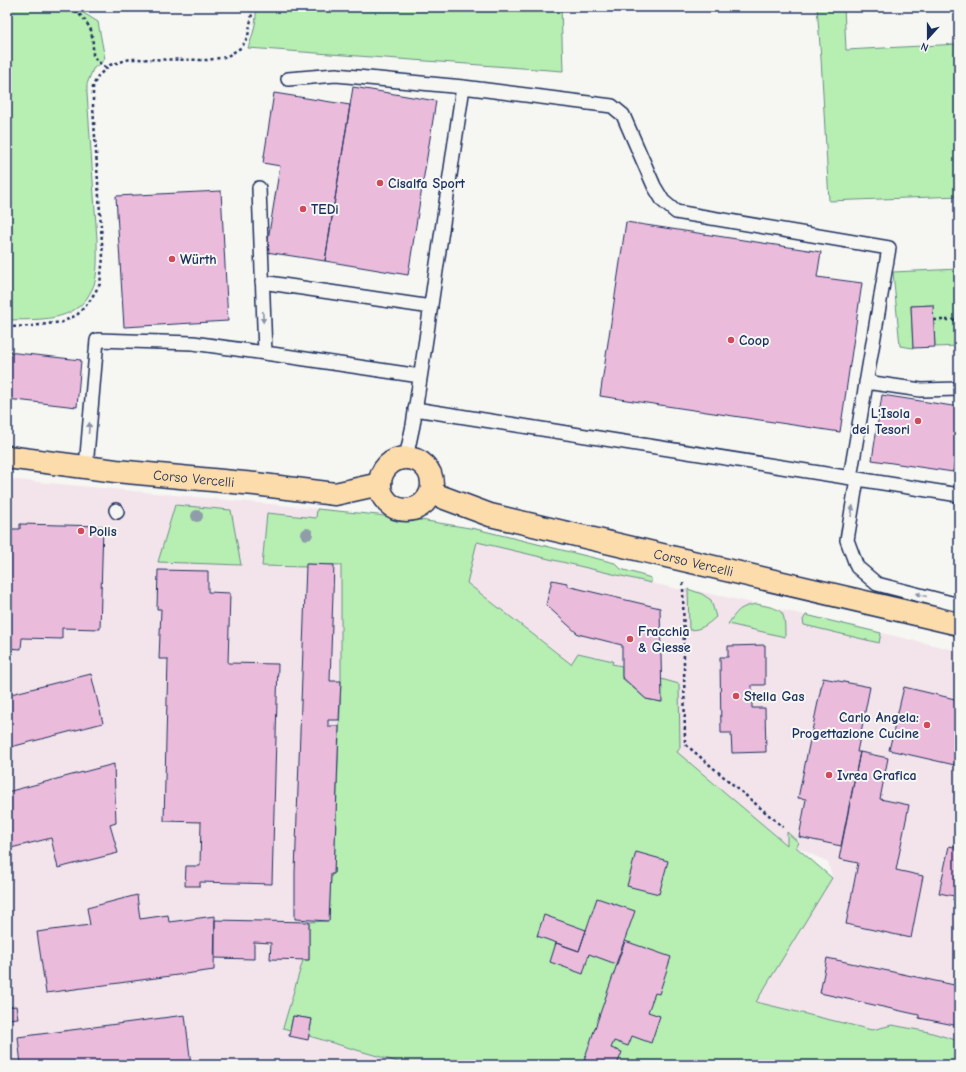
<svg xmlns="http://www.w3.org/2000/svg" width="966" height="1072" font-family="'Comic Neue',sans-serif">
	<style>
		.built { fill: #f3e4eb }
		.green { fill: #b7eeb1; stroke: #698e88 }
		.building { fill: #ebbbdc; stroke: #1b2f5e }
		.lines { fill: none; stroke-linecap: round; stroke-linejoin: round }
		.service-casing { stroke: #1b2f5e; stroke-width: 16 }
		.primary-casing { stroke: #1b2f5e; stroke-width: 25 }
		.path { stroke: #1b2f5e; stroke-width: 2.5; stroke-dasharray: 3 3; stroke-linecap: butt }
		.service { stroke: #f6f6f2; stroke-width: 13 }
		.primary { stroke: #fddcac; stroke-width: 22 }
		.tree { fill: #8f9daa }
		.oneway { fill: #8892a8 }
		.poi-dot { fill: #d1495b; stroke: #f6f6f2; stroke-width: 1.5 }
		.labels { text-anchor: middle; stroke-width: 4; stroke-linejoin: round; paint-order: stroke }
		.poi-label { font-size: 14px; font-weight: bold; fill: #1b2f5e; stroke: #f6f6f2; text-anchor: start }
		.street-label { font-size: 14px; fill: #1b2f5e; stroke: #f6f6f2 }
	</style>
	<rect width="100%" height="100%" fill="#f6f6f2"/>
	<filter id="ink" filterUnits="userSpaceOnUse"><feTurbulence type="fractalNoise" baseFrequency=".025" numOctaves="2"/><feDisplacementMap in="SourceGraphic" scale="8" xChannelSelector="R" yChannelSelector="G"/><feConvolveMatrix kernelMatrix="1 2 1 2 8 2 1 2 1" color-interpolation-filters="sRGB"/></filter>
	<g filter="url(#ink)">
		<!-- built -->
		<path class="built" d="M7,479L342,511L341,565V681L334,874H331L329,921L309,960L283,1028L290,1030L289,1036L308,1039L309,1036L408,1065H7V1019L18,1018L16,1006L7,1007Z
			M408,518L476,529L615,563L621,569L651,578V583L678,589H688L757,604L959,651V1041L929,1032L892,1025L872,1030L755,1002L832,878L828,862L796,847L787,833V845L677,752L680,748L467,583Z"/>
		<!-- green -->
		<path class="green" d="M7,7H74L98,22L105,59L93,69L87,84V93L97,239C97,253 98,268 95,282C93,288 90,293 87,298C69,323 34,319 7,320Z
			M256,7H561L563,71L248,48C253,35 257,22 256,7Z
			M817,7H844L846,50L959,44V196L829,201L821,58Z
			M959,269V346L935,347L933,305L911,306L913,348L900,346L893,272Z
			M175,505L231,510L241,565L158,562Z
			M317,509L378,515L400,519L408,518L476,529L615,563L621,569L651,578V583L477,542L467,583L571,664L578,653L613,661L612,664L622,666V678L646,699L661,702V679L679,684L680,748L677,752L787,845V832L799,843L796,847L832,878L756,1002L872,1030L892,1025L929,1032L959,1041V1065H408L309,1036L312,1019L293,1016L290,1030L283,1028L303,960H309V922L329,921L331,874H334L341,681V565L307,564L306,567L262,566L267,513L316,518Z
			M688,589L702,594L711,600L716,617C707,625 701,630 689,630Z
			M757,604C784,610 785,609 785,637L728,624C738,610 739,607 757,604Z
			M806,615L881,633L879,643L804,625L803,620Z"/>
		<!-- building -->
		<path class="building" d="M353,87L436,101L408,275L325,261Z
			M274,93L350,105L325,261L266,252L280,166L263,163Z
			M221,191L228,321L124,327L116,196Z
			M626,222L821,252L817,277L862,283L840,432L600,396Z
			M933,305L935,347L913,348L911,306Z
			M7,352L81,360L77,407L7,399Z
			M882,395L959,407V435L953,472L872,460Z
			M959,435V473L953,472Z
			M20,524L103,526L100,629L62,628V639L22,638L21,649L7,648V533L11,529H20Z
			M306,564L334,565L330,681H341L339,720H328V726H339L334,874H331L329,921L295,919V872Z
			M158,570L208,571V592L230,593L228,663L278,664L272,884L200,882V886H185L186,866H200L201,822L164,821L168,659H159L161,609H157Z
			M552,580L567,583V586L660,608L662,702L646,699L622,677V645L578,634L546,605Z
			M765,645V685H752V708H765L766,752L732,753L731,733H721L720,657H728V646Z
			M91,674L103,723L7,748V695Z
			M823,678L870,687L857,752H860L841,846L799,837L806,799L798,798Z
			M904,687L959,700V766L889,750Z
			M860,752L888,758L880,799L909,805L896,870L923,876L911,938L846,924L858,863L839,859Z
			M114,764L116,823L110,825L118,853L58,868L51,838L7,849V792Z
			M949,846L959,848V901L953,900L954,896L939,893Z
			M636,852L668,861L659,894L627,886Z
			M137,895L140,919L168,915L169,922L215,916L214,970L46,993L37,932L90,925L87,908Z
			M597,898L635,911L616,964L589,954L583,974L550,962L556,943L579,951Z
			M544,915L586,930L579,951L537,936Z
			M215,920L309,922V960L270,959L271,943L254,942V959L215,958Z
			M625,941L671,957L659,994L655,993L648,1012L660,1016L651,1043L632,1036L628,1046L614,1041L611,1048L622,1052L617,1065H599L584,1060Z
			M827,958L959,986V1026L919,1018V1015L820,993Z
			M16,1006L18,1018L7,1019V1007Z
			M185,1015L191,1065H21L18,1037Z
			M293,1016L312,1019L308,1040L289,1036Z"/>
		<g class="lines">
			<!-- service casing -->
			<g class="service-casing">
				<path id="service" d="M288,79L336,75L463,87L612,106L623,115L654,186L663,201L676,212L889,248L850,478
					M259,188L265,353
					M262,282L431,307
					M866,382L921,390L959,389
					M415,409L959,495
					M406,458L413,425L426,339L463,87
					M86,467L97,340L193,343L265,353L420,376
					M857,479L847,540L857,567L877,584L959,605
					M116,510L117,512"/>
			</g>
			<!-- primary casing -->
			<g class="primary-casing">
				<g id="primary">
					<path id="s1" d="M7,457L116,471L255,484L335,494L380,484"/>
					<circle cx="406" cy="484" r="26"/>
					<path id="s2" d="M431,493L490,515L959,624"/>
				</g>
			</g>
			<!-- path -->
			<path class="path" d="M70,7L76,11L85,20L91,30L93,44V55L97,61L106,68
				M934,320H959
				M7,327L32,326L62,322L77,315L89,302L100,284L103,257L93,107V86L98,76L110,65L130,59L207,60L226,57L242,47L248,36L252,14V7
				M683,583L685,744L783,827"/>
			<!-- service -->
			<use href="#service" class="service"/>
			<!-- primary -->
			<use href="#primary" class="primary"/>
		</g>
		<!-- trees -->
		<g class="tree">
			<circle cx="197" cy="516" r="6"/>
			<circle cx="307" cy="534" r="6"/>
		</g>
		<!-- one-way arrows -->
		<defs><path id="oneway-solid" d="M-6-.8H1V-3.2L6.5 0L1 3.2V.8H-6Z"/></defs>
		<g class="oneway">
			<use href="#oneway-solid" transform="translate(263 317) rotate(88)"/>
			<use href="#oneway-solid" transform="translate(89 428) rotate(-85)"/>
			<use href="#oneway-solid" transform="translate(852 511) rotate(-81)"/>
			<use href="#oneway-solid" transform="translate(921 595) rotate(-165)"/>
		</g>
	</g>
	<!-- markers -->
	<g class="poi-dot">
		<circle cx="380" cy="183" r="4"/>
		<circle cx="303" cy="209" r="4"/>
		<circle cx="172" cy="259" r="4"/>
		<circle cx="731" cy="340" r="4"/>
		<circle cx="918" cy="421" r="4"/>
		<circle cx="81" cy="531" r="4"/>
		<circle cx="630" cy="639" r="4"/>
		<circle cx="736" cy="696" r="4"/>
		<circle cx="927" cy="725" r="4"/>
		<circle cx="829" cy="775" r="4"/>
	</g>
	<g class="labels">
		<!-- poi labels -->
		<g class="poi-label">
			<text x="388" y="188">Cisalfa Sport</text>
			<text x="311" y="214">TEDi</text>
			<text x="180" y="264">Würth</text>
			<text x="739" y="345">Coop</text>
			<text x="910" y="418" text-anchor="end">L'Isola<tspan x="910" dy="16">dei Tesori</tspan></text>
			<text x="89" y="536">Polis</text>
			<text x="638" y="636">Fracchia<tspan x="638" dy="16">&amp; Giesse</tspan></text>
			<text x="744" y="701">Stella Gas</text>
			<text x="919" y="722" text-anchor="end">Carlo Angela:<tspan x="919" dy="16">Progettazione Cucine</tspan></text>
			<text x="837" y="780">Ivrea Grafica</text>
		</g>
		<!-- street labels -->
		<g class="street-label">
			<text dy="5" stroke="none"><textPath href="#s1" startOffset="188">Corso Vercelli</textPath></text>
			<text dy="5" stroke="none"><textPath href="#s2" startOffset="272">Corso Vercelli</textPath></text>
		</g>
	</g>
	<!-- margin -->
	<rect width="966" height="1072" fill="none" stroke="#f6f6f2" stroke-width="24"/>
	<rect x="12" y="12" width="942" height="1048" fill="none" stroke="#1b2f5e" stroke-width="1.5" filter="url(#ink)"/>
	<!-- north arrow -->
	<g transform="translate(928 38) rotate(201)" stroke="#f6f6f2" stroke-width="3" paint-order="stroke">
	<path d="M0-3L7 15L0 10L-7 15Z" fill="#1b2f5e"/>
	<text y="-6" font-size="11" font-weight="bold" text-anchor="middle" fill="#1b2f5e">N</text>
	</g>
</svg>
